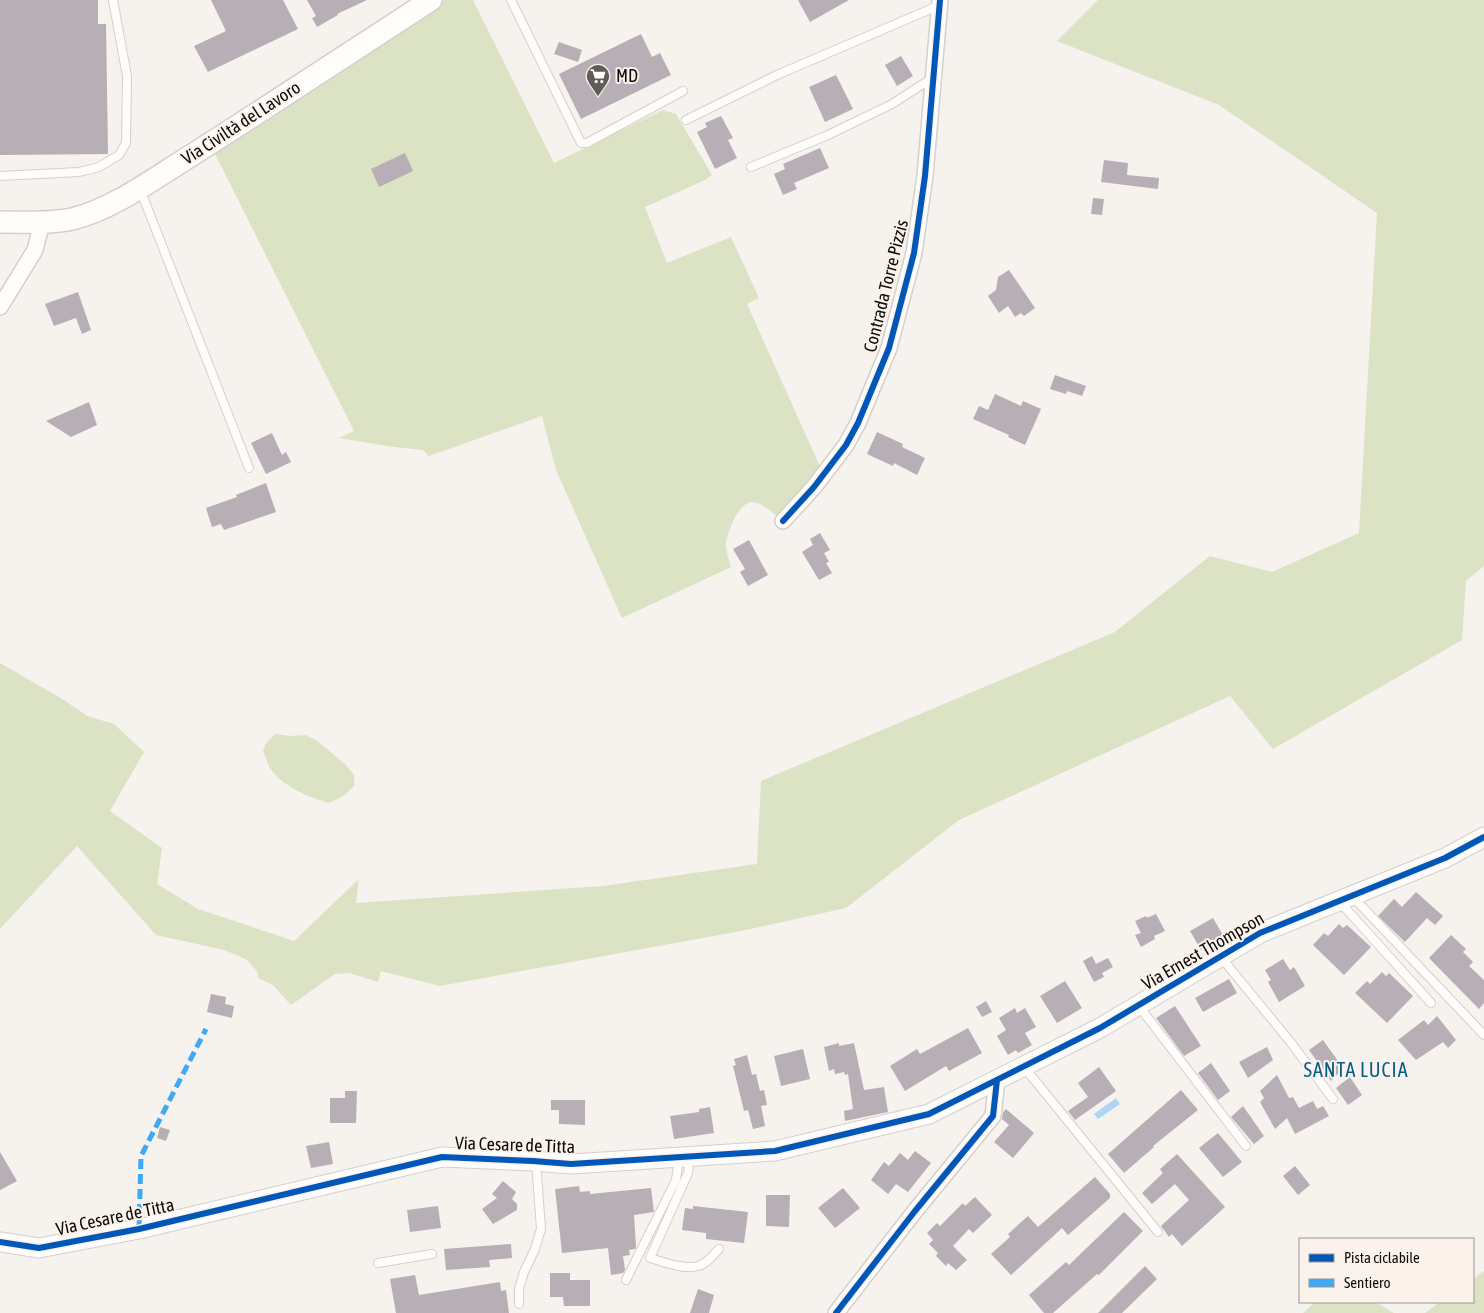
<svg xmlns="http://www.w3.org/2000/svg" width="1484" height="1313" font-family="'Asap Condensed',sans-serif">
	<style>
		.green { fill: #dce2c4 }
		.water { fill: #aed5f4 }
		.building { fill: #b8aeb5 }
		.lines { fill: none; stroke-linecap: round; stroke-linejoin: round }
		.service-casing { stroke: #d3d0cd; stroke-width: 10 }
		.minor-casing { stroke: #d3d0cd; stroke-width: 18 }
		.tertiary-casing { stroke: #d3d0cd; stroke-width: 21 }
		.secondary-casing { stroke: #d3d0cd; stroke-width: 24 }
		.service { stroke: #fefdfc; stroke-width: 8 }
		.minor { stroke: #fefdfc; stroke-width: 15 }
		.tertiary { stroke: #fefdfc; stroke-width: 19 }
		.secondary { stroke: #fefdfc; stroke-width: 21 }
		.quiet { stroke: #3fa9f5; stroke-width: 5; stroke-dasharray: 10 5; stroke-linecap: butt }
		.cycleway-casing { stroke: #faf2eb; stroke-width: 9 }
		.cycleway { stroke: #0057b8; stroke-width: 6 }
		.labels { text-anchor: middle; stroke-width: 4; stroke-linejoin: round; paint-order: stroke }
		.poi-label { font-size: 18px; fill: #0e0b09; stroke: #faf2eb; text-anchor: start }
		.street-label { font-size: 18px; fill: #0e0b09; stroke: #faf2eb }
		.quarter-label { font-size: 20px; letter-spacing: 1px; fill: #035e88; stroke: #faf2eb }
	</style>
	<rect width="100%" height="100%" fill="#f6f2ee"/>
	<!-- green -->
	<path class="green" d="M441,0H473L554,163L663,110L676,114L712,175L705,180L645,207L667,263L731,237L759,298L747,304L822,471L778,517C771,512 761,501 751,502C738,504 727,532 726,544C726,551 729,560 731,567L622,618L556,470L542,416L429,456L423,450L394,447L339,438L354,431L213,150Z
		M1098,0H1484V566L1466,581L1462,640L1273,749L1230,696L959,820L846,908L741,931L440,986L381,971L378,982L349,973L335,974L291,1005L273,985L258,978L257,971L246,959L224,950L156,935L77,846L0,929V663L64,700L87,716L114,724L144,752L110,811L162,848L157,884L198,909L294,941L359,879L356,903L603,886L757,864L761,781L1115,632L1210,556L1272,572L1359,533L1377,213L1219,105L1057,41Z
		M275,734L291,736L305,735L316,740L345,764L354,775V786L343,796L329,803C308,797 286,788 271,770C268,765 266,757 263,751L266,743Z
		M1484,1271V1313H1425L1440,1302H1473V1279Z
		M1315,1302H1375L1394,1313H1303Z"/>
	<!-- water -->
	<path class="water" d="M1116,1098L1120,1104L1098,1119L1094,1114Z"/>
	<!-- building -->
	<path class="building" d="M0,0H98V24H106L108,154L0,155Z
		M211,0H283L298,29L208,72L194,46L226,31Z
		M307,0H367L337,14L338,15L317,27L312,18L316,16Z
		M798,0H849L810,22Z
		M641,34L652,57L660,53L671,75L581,119L559,74Z
		M559,42L582,50L578,62L554,54Z
		M901,56L913,76L897,86L885,65Z
		M836,75L853,109L825,122L809,87Z
		M721,116L733,138L728,140L737,158L715,169L697,132L707,127L705,123Z
		M820,148L829,168L794,183L797,189L783,195L774,174L785,169L783,164Z
		M405,153L413,171L379,187L371,169Z
		M1104,160L1128,163L1127,175L1159,178L1158,189L1101,182Z
		M1093,198L1104,199L1102,215L1091,214Z
		M1009,270L1035,308L1024,316L1021,313L1015,317L1008,306L999,313L988,296L996,290L998,277Z
		M78,292L91,330L82,334L76,318L54,326L45,304Z
		M1055,375L1086,386L1082,396L1067,391L1066,394L1050,389Z
		M995,394L1021,406L1023,401L1041,409L1025,445L1008,437L1009,435L973,419L979,406L988,410Z
		M89,402L97,425L71,437L46,421Z
		M877,432L903,444L902,447L925,458L917,475L894,463L893,466L867,454Z
		M272,433L282,455L286,452L291,462L266,474L251,443Z
		M266,483L276,512L224,530L221,524L212,527L206,508L237,497L236,495Z
		M820,533L830,550L824,553L829,562L826,563L832,573L819,580L802,552L813,545L810,539Z
		M749,540L768,575L748,586L740,572L745,569L733,549Z
		M1416,892L1443,916L1435,925L1427,918L1405,942L1378,916L1394,899L1402,907Z
		M1156,914L1165,931L1154,936L1155,939L1141,947L1135,935L1141,933L1135,921L1146,916L1147,918Z
		M1213,918L1224,937L1201,950L1190,931Z
		M1339,924L1343,928L1347,925L1371,947L1344,975L1313,945L1324,933L1328,936Z
		M1451,935L1466,949L1463,952L1473,962L1469,966L1484,980V1003L1479,1009L1429,958Z
		M1092,956L1096,964L1108,958L1113,967L1102,973L1104,977L1094,982L1083,961Z
		M1283,959L1290,970L1294,967L1305,986L1279,1002L1268,982L1271,980L1265,970Z
		M1382,972L1386,976L1389,973L1413,996L1387,1023L1355,993L1367,981L1370,984Z
		M1229,979L1237,993L1203,1012L1195,998Z
		M1065,981L1082,1008L1057,1023L1040,996Z
		M211,994L226,997L225,1004L234,1006L232,1018L207,1012Z
		M986,1001L992,1012L982,1017L976,1007Z
		M1175,1006L1201,1046L1184,1056L1156,1018Z
		M1015,1008L1017,1013L1025,1008L1036,1027L1025,1033L1032,1045L1018,1053L1016,1050L1008,1055L997,1036L1006,1030L999,1018Z
		M1437,1016L1456,1040L1448,1048L1443,1042L1416,1060L1398,1040L1424,1020L1428,1025Z
		M968,1028L982,1053L949,1071L946,1066L905,1091L890,1066L917,1049L920,1054Z
		M1323,1040L1343,1068L1331,1081L1309,1050Z
		M839,1043V1046L854,1043L864,1090L884,1087L888,1112L845,1121L844,1111L853,1109L848,1074L845,1075L844,1072L835,1074L834,1069L829,1071L824,1047Z
		M1267,1047L1273,1060L1248,1078L1239,1062Z
		M803,1049L810,1079L781,1086L774,1056Z
		M747,1055L752,1075L756,1074L760,1091L764,1090L767,1105L761,1106L765,1126L753,1129L748,1110L744,1111L733,1066L736,1065L734,1059Z
		M1211,1063L1230,1091L1218,1100L1198,1073Z
		M1099,1067L1116,1091L1075,1120L1068,1111L1088,1097L1078,1083Z
		M1277,1075L1289,1098L1293,1097L1299,1108L1313,1101L1317,1109L1323,1106L1329,1116L1295,1134L1287,1118L1275,1129L1260,1102L1264,1098L1260,1091Z
		M1350,1077L1362,1095L1348,1105L1336,1088Z
		M1181,1090L1198,1110L1153,1146L1154,1147L1124,1173L1108,1154Z
		M345,1091H357L356,1123H330V1098H345Z
		M551,1100H585V1125L559,1124V1110H551Z
		M1243,1106L1264,1136L1254,1144L1231,1117Z
		M710,1107L714,1133L674,1139L670,1116L699,1112V1109Z
		M1006,1109L1034,1133L1013,1158L994,1142L1009,1125L1002,1119L1003,1112Z
		M160,1127L170,1130L166,1141L157,1138Z
		M1218,1133L1242,1162L1223,1177L1199,1148Z
		M329,1142L333,1164L311,1168L306,1146Z
		M915,1151L931,1163L908,1192L896,1184L888,1194L871,1180L884,1162L889,1166L900,1153L908,1160Z
		M0,1152L17,1181L0,1190Z
		M1177,1154L1225,1207L1182,1246L1172,1234L1169,1237L1161,1226L1189,1200L1175,1184L1152,1204L1142,1193L1163,1173L1160,1169Z
		M1295,1166L1310,1185L1298,1195L1283,1176Z
		M1095,1177L1110,1194V1198L1068,1235L1062,1228L1011,1275L991,1254L1010,1237L1008,1234L1028,1216L1038,1227Z
		M503,1181L516,1192L512,1199L517,1204V1210L493,1224L482,1209L497,1198L492,1194Z
		M579,1186L580,1192L590,1191V1194L651,1188L654,1212L634,1215L636,1247L635,1249L629,1250L630,1255L623,1256L625,1270L623,1273L611,1275L608,1248L562,1253L555,1189Z
		M843,1188L860,1208L835,1228L818,1208Z
		M766,1195H790L789,1227L766,1226Z
		M975,1197L992,1215L973,1233L969,1229L953,1246L967,1260L956,1270L948,1263L946,1266L936,1256L938,1253L929,1244L933,1240L927,1233L937,1223L940,1226L963,1203L965,1206Z
		M438,1206L441,1228L410,1232L407,1210Z
		M693,1206L748,1212L744,1243L706,1239V1233L682,1230L685,1208L693,1209Z
		M1124,1212L1143,1231L1099,1275L1097,1274L1053,1313H1044L1029,1295L1066,1262L1069,1265Z
		M511,1244L512,1258L489,1260L490,1267L446,1270L444,1249Z
		M1145,1266L1157,1279L1122,1313H1098Z
		M550,1273H570V1280H590V1306H564L563,1297H550Z
		M415,1275L419,1295L500,1282L501,1291L506,1290L509,1313H396L390,1279Z
		M698,1289L714,1295L709,1313H690Z"/>
	<g class="lines">
		<!-- service casing -->
		<g class="service-casing">
			<path id="service" d="M511,0L581,143H587L683,91
				M686,120L777,75L940,5
				M751,167L828,135L892,104L934,77
				M0,176L79,172L99,167L119,155L126,143L127,76L113,0
				M140,189L249,468
				M1352,896L1484,1035
				M1339,901L1431,1003
				M1220,956L1292,1044L1333,1099
				M1138,1005L1246,1146
				M1024,1067L1158,1232
				M690,1156L688,1173L650,1258C664,1262 683,1270 698,1266C707,1264 713,1255 719,1249
				M378,1263L432,1254
				M626,1280L676,1180L679,1157
				M519,1304V1289L524,1272L535,1249L541,1229L536,1161"/>
		</g>
		<!-- minor casing -->
		<g class="minor-casing">
			<path id="minor" d="M0,307L35,250L42,222
				M783,521L814,487L846,445L858,423L889,348L914,253L925,176L940,0
				M836,1313L915,1211L993,1116L997,1080"/>
		</g>
		<!-- tertiary casing -->
		<g class="tertiary-casing">
			<path id="tertiary" d="M0,1242L39,1248L139,1229L442,1157L533,1161L571,1164L775,1151L929,1114L1100,1028L1260,933L1445,858L1484,837"/>
		</g>
		<!-- secondary casing -->
		<g class="secondary-casing">
			<path id="secondary" d="M0,222C24,222 49,224 72,219C114,209 156,177 192,155C272,104 351,52 431,0"/>
		</g>
		<!-- service -->
		<use href="#service" class="service"/>
		<!-- minor -->
		<use href="#minor" class="minor"/>
		<!-- tertiary -->
		<use href="#tertiary" class="tertiary"/>
		<!-- secondary -->
		<use href="#secondary" class="secondary"/>
		<!-- quiet -->
		<path class="quiet" d="M139,1229L141,1156L206,1029"/>
		<!-- cycleway casing -->
		<g class="cycleway-casing">
			<path id="cycleway" d="M783,521L814,487L846,445L858,423L889,348L914,253L925,176L940,0
				M0,1242L39,1248L139,1229L442,1157L533,1161L571,1164L775,1151L929,1114L1100,1028L1260,933L1445,858L1484,837
				M836,1313L915,1211L993,1116L997,1080"/>
		</g>
		<!-- cycleway -->
		<use href="#cycleway" class="cycleway"/>
	</g>
	<!-- icons -->
	<defs>
		<g id="supermarket-pin" transform="scale(1.25)"><path d="M0 17L-7.5 6A9.5 9.5 0 1 1 7.5 6Z" fill="#5f5c59" stroke="#faf2eb"/><path d="M-6-5.5h2.5l.6 2H6L4.5 2H-2.5L-4.4-4H-6ZM-1.5 3.2a1.3 1.3 0 1 0 .1 0ZM3 3.2a1.3 1.3 0 1 0 .1 0Z" fill="#fff"/></g>
	</defs>
	<g fill-rule="evenodd">
		<use href="#supermarket-pin" x="598" y="76"/>
	</g>
	<g class="labels">
		<!-- poi labels -->
		<g class="poi-label">
			<text x="616" y="82">MD</text>
		</g>
		<!-- street labels -->
		<g class="street-label">
			<text transform="translate(241 123) rotate(-33)" y="6">Via Civiltà del Lavoro</text>
			<text transform="translate(886 286) rotate(-76)" y="6">Contrada Torre Pizzis</text>
			<text transform="translate(1203 951) rotate(-30)" y="6">Via Ernest Thompson</text>
			<text transform="translate(515 1145) rotate(2)" y="6">Via Cesare de Titta</text>
			<text transform="translate(115 1217) rotate(-12)" y="6">Via Cesare de Titta</text>
		</g>
		<!-- quarter labels -->
		<g class="quarter-label">
			<text x="1356" y="1077">SANTA LUCIA</text>
		</g>
	</g>
	<!-- legend -->
	<rect x="1299" y="1238" width="175" height="65" fill="#faf2eb" stroke="#9c9691"/>
	<rect x="1309" y="1254" width="25" height="8" fill="#0057b8" stroke="#9c9691"/>
	<text x="1344" y="1263" font-size="15" fill="#0e0b09">Pista ciclabile</text>
	<rect x="1309" y="1279" width="25" height="8" fill="#3fa9f5" stroke="#9c9691"/>
	<text x="1344" y="1288" font-size="15" fill="#0e0b09">Sentiero</text>
</svg>
